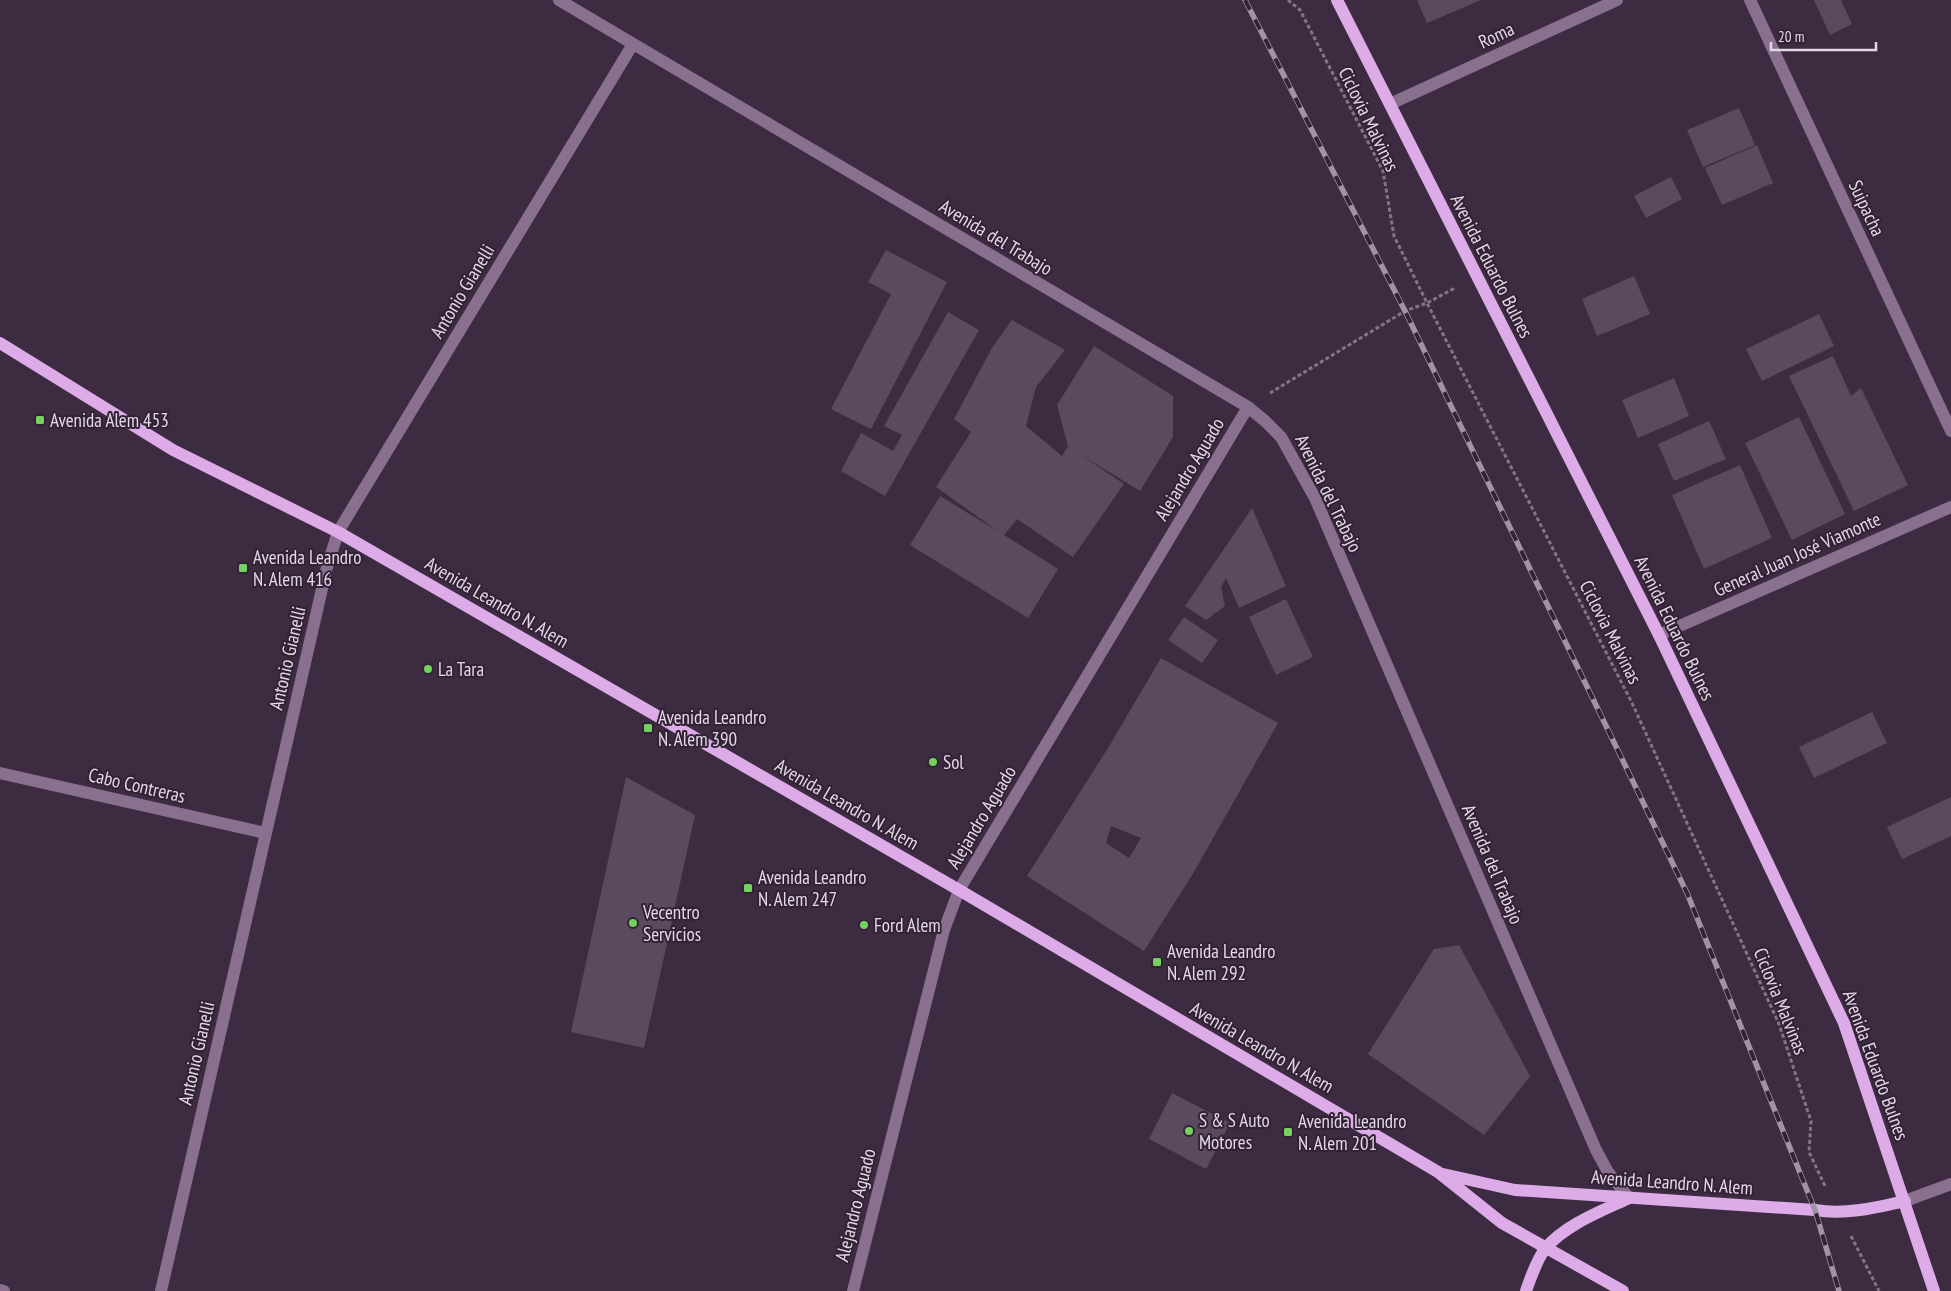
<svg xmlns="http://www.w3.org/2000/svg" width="1951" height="1291" font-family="'PT Sans Narrow',sans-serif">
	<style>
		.building { fill: #5b495f; fill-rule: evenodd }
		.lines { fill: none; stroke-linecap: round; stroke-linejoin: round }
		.path { stroke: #837486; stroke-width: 3; stroke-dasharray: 4 2.5; stroke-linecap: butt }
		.minor { stroke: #89708e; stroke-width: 12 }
		.major { stroke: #deabe9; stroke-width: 12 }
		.rail-casing { stroke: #a093a3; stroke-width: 5.5 }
		.rail { stroke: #332236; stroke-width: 4; stroke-dasharray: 11; stroke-linecap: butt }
		.poi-dot { fill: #72d25e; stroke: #332236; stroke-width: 2 }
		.labels { text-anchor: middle; stroke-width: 4; stroke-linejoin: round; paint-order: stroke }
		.street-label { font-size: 19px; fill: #e3d8e5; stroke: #332236 }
		.poi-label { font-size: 19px; fill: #e3d8e5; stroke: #332236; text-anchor: start }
	</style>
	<rect width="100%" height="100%" fill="#3d2c41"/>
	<!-- building -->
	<path class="building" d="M1417,0H1481L1427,23Z
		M1814,0H1841L1852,24L1830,35Z
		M1739,108L1755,145L1703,167L1687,130Z
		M1757,145L1773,183L1722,205L1705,168Z
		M1671,177L1682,199L1646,218L1634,196Z
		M886,250L947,282L871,429L831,409L891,294L868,282Z
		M1634,276L1650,314L1597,336L1582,299Z
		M948,312L979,330L885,496L841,471L861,433L893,451L902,435L884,426Z
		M1819,314L1834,346L1762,381L1746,349Z
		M1012,320L1065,350L1036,387L1026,426L1062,456L1068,446L1057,405L1094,346L1173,396V437L1140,491L1078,453L1124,484L1073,557L1017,519L1004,535L1058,569L1028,618L910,545L940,496L999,532L936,487L971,432L954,419L992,348Z
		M1833,356L1851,396L1861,388L1908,485L1854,511L1789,376Z
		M1674,378L1689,416L1638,438L1622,400Z
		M1799,417L1845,514L1792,540L1745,443Z
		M1709,421L1726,459L1674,481L1658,444Z
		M1740,465L1772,538L1704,569L1672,495Z
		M1252,508L1286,586L1239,608L1226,578L1221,587L1225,606L1206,620L1185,606Z
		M1286,599L1313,657L1276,675L1249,617Z
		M1184,617L1218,640L1202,663L1168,640Z
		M1161,658L1278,723L1194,872L1144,951L1027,876L1108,748ZM1111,826L1141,838L1129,858L1106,843Z
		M1872,712L1887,743L1814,778L1799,747Z
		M626,777L695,815L644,1048L571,1032Z
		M1951,797V836L1902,859L1887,827Z
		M1459,945L1530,1076L1484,1135L1368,1054L1434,949Z
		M1172,1093L1230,1123L1206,1169L1149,1139Z"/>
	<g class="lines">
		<!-- path -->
		<path class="path" d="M1288,0L1300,10L1383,171L1394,236L1427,303L1632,703L1779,1024L1811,1121L1809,1152L1825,1186
			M1270,393L1405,311L1427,303L1455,288
			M1851,1236L1879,1291"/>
		<!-- minor -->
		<path class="minor" d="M559,0L1248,407L1265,421L1281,437L1315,498L1596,1150L1608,1172L1629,1198
			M1750,0L1951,431
			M1390,104L1617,0
			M1659,635L1951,507
			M0,773L265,833
			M1905,1201L1951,1184
			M0,1290L4,1291
			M161,1291L327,567L338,532L633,44
			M853,1291L944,930L959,890L1248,407"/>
		<!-- major -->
		<path class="major" d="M1337,0L1659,635L1844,1023L1934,1291
			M0,343L173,450L338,532L959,890L1438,1172L1502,1223L1623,1291
			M1443,1174L1515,1190L1815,1210C1846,1215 1874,1208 1905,1201
			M1526,1291C1531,1277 1536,1261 1545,1249C1563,1226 1601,1211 1627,1199"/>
		<!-- rail casing -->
		<g class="rail-casing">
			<path id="rail" d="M1245,0L1405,311L1687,893L1815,1210L1839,1291"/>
		</g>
		<!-- rail -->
		<use href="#rail" class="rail"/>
	</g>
	<!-- markers -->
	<g class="poi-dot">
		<rect x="35" y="415" width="10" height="10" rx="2.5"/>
		<rect x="238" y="563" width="10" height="10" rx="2.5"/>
		<circle cx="428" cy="669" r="5"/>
		<rect x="643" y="723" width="10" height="10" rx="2.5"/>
		<circle cx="933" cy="762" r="5"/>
		<rect x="743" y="883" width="10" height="10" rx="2.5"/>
		<circle cx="633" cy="923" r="5"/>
		<circle cx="864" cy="925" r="5"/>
		<rect x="1152" y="957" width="10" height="10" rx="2.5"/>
		<circle cx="1189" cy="1131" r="5"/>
		<rect x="1283" y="1127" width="10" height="10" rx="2.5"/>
	</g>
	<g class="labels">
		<!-- street labels -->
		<g class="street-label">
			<text transform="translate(1496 35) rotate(-25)" y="7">Roma</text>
			<text transform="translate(1369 119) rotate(64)" y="7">Ciclovia Malvinas</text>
			<text transform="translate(1867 208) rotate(65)" y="7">Suipacha</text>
			<text transform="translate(996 237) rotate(31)" y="7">Avenida del Trabajo</text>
			<text transform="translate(1492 266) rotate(63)" y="7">Avenida Eduardo Bulnes</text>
			<text transform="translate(462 291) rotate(-59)" y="7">Antonio Gianelli</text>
			<text transform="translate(1189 469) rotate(-59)" y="7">Alejandro Aguado</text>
			<text transform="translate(1329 493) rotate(64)" y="7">Avenida del Trabajo</text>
			<text transform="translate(1797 554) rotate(-24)" y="7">General Juan José Viamonte</text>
			<text transform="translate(497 602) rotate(30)" y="7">Avenida Leandro N. Alem</text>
			<text transform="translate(1675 628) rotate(64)" y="7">Avenida Eduardo Bulnes</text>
			<text transform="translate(1611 632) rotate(63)" y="7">Ciclovia Malvinas</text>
			<text transform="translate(287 658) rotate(-77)" y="7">Antonio Gianelli</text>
			<text transform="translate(137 785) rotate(13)" y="7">Cabo Contreras</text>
			<text transform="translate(847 804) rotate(30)" y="7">Avenida Leandro N. Alem</text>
			<text transform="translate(981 817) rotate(-59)" y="7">Alejandro Aguado</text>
			<text transform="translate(1493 864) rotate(67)" y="7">Avenida del Trabajo</text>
			<text transform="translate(1781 1001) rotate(68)" y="7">Ciclovia Malvinas</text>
			<text transform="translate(1262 1047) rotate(30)" y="7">Avenida Leandro N. Alem</text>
			<text transform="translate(196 1053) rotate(-77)" y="7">Antonio Gianelli</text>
			<text transform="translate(1876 1065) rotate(70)" y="7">Avenida Eduardo Bulnes</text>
			<text transform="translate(1672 1182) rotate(4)" y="7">Avenida Leandro N. Alem</text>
			<text transform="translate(855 1205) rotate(-76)" y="7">Alejandro Aguado</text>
		</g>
		<!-- poi labels -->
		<g class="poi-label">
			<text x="50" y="427">Avenida Alem 453</text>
			<text x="253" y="564">Avenida Leandro<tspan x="253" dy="22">N. Alem 416</tspan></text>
			<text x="438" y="676">La Tara</text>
			<text x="658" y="724">Avenida Leandro<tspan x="658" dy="22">N. Alem 390</tspan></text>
			<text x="943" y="769">Sol</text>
			<text x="758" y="884">Avenida Leandro<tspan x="758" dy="22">N. Alem 247</tspan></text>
			<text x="643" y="919">Vecentro<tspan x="643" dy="22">Servicios</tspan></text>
			<text x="874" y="932">Ford Alem</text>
			<text x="1167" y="958">Avenida Leandro<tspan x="1167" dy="22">N. Alem 292</tspan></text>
			<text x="1199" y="1127">S &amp; S Auto<tspan x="1199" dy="22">Motores</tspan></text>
			<text x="1298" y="1128">Avenida Leandro<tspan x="1298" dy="22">N. Alem 201</tspan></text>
		</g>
	</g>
	<!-- scale -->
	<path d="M1771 42v8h105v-8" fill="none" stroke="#e3d8e5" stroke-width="2.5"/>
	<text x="1778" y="42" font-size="15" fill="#e3d8e5" stroke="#332236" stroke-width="4" paint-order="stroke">20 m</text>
</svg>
